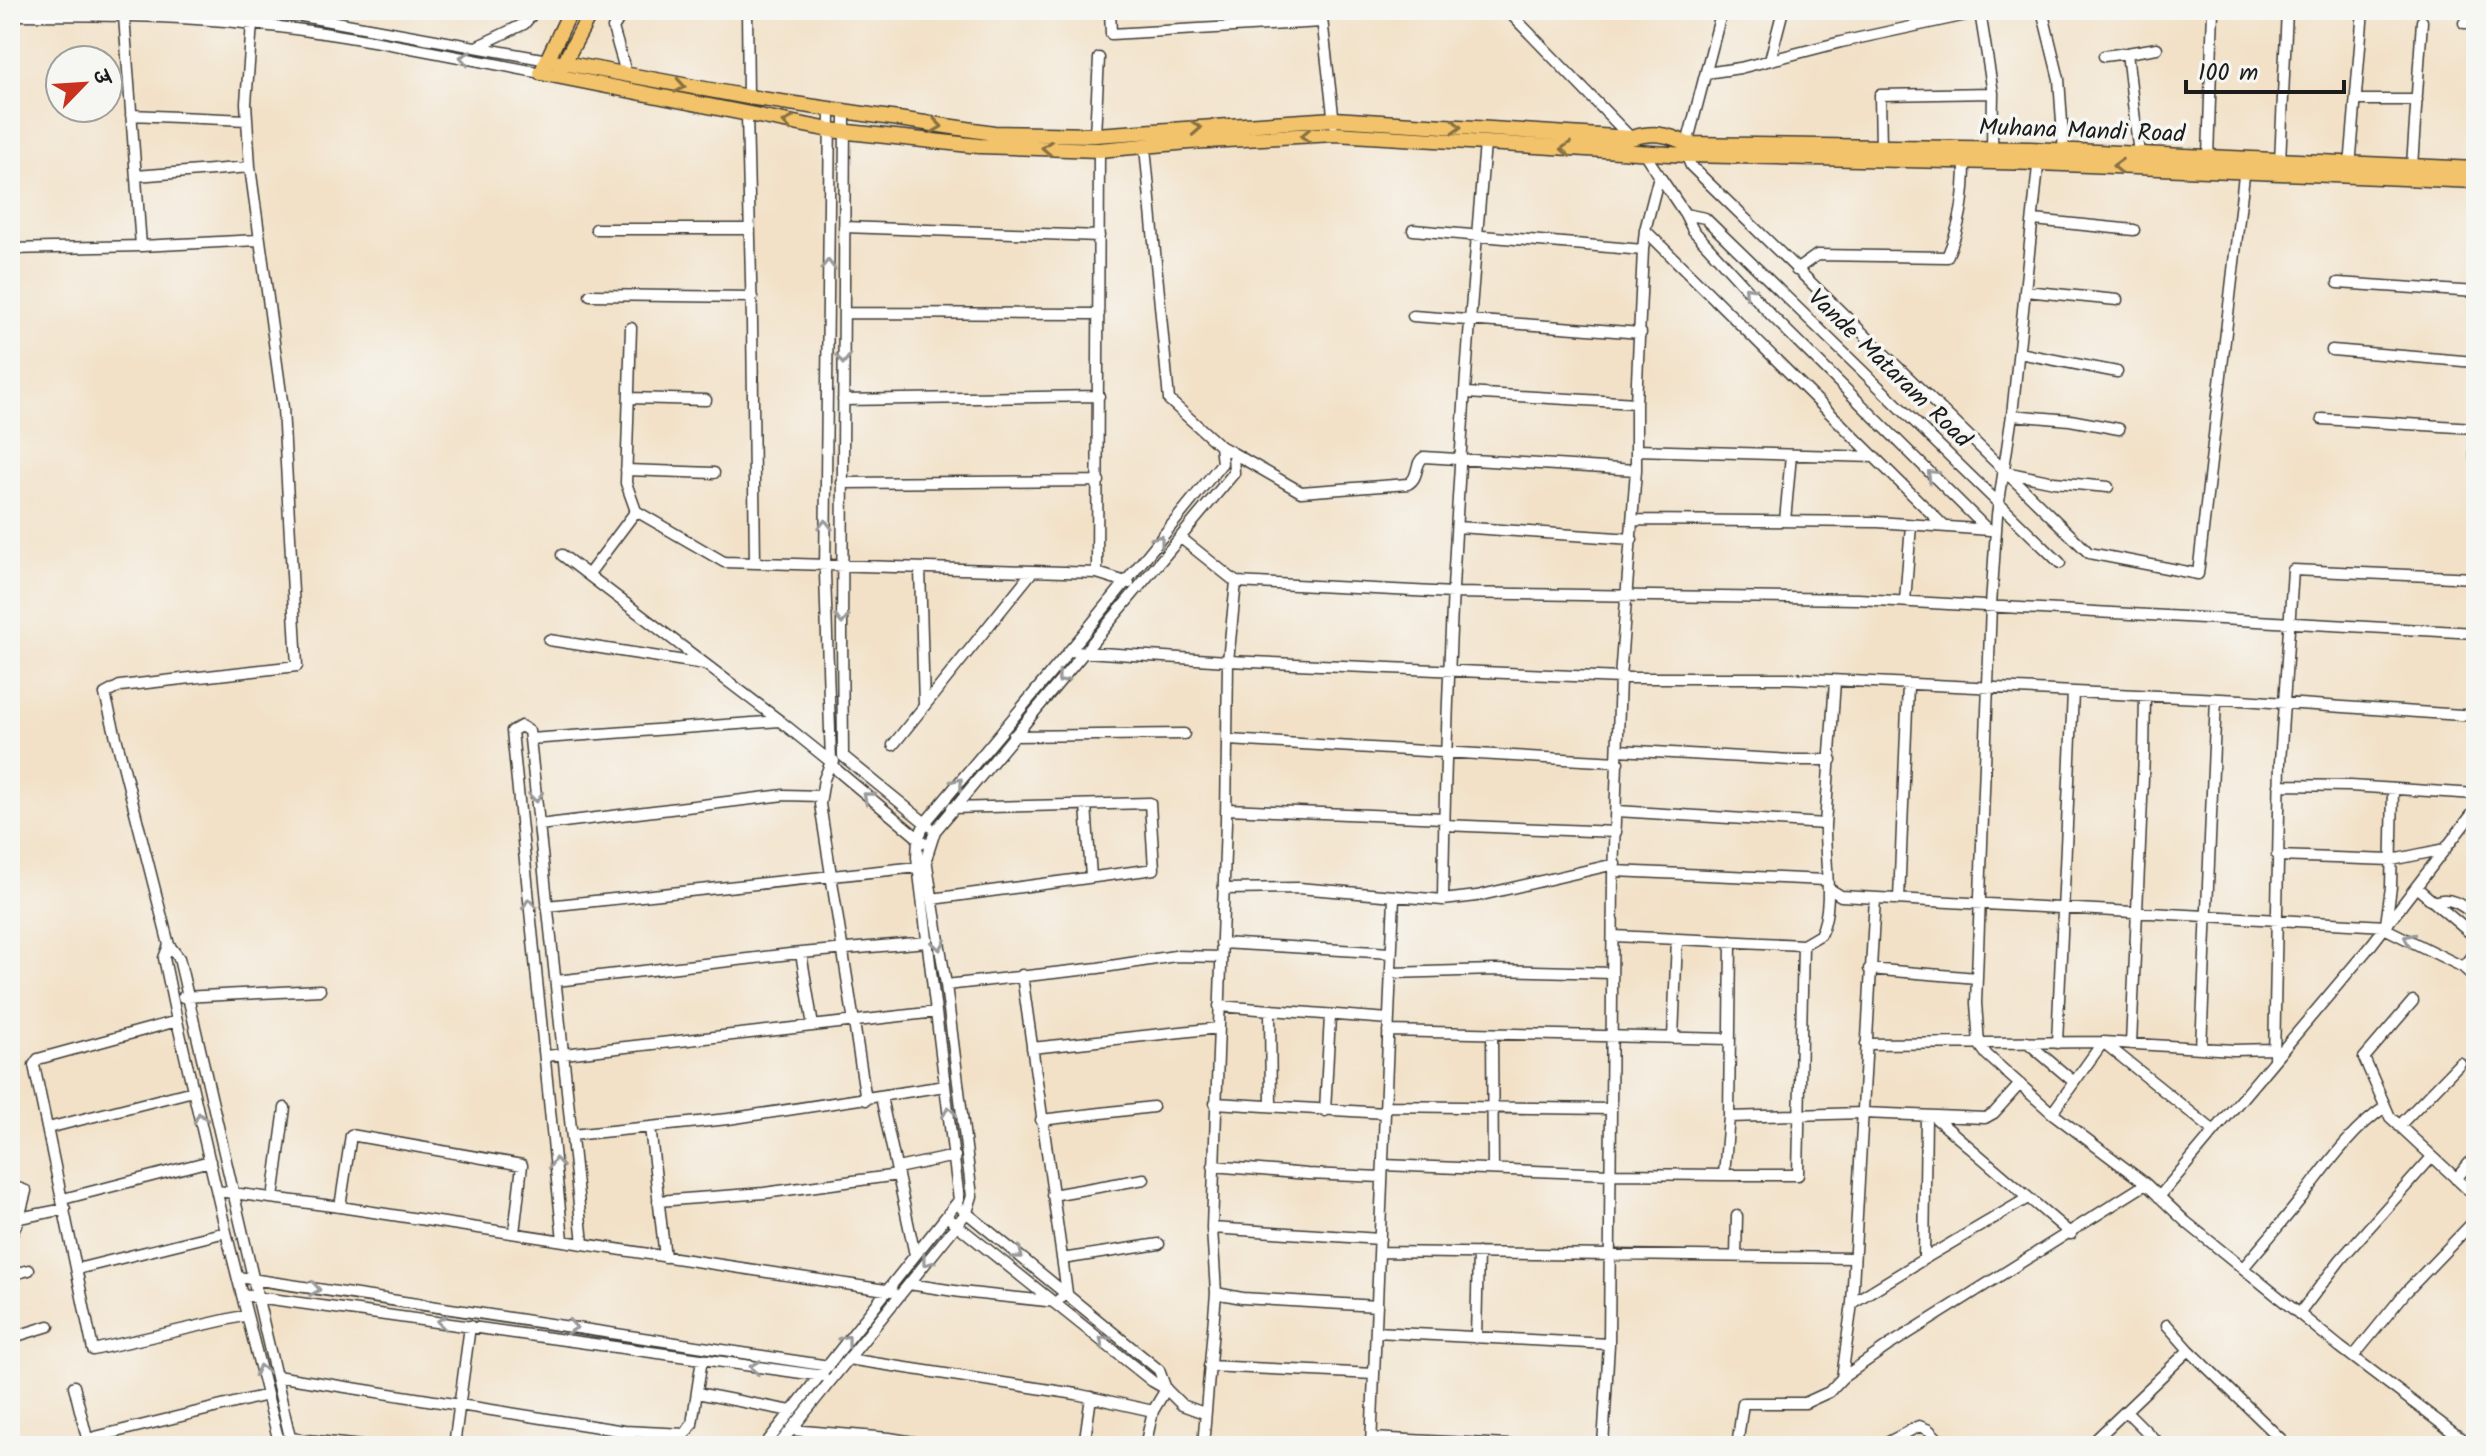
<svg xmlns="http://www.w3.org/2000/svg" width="2486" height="1456" font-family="Kalam,'Playpen Sans Deva',sans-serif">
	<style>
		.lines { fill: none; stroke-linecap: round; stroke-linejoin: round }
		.minor-casing { stroke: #3c3a36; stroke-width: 13 }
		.major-casing { stroke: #3c3a36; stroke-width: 17 }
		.minor { stroke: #fff; stroke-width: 10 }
		.major { stroke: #f2c36a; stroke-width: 14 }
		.oneway { stroke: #999 }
		.oneway2 { stroke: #877043 }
		.labels { text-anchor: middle; stroke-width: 7; stroke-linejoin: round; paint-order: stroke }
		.street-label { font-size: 24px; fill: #1c1c1c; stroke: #f6f6f2 }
	</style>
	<rect width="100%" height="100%" fill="#f6f6f2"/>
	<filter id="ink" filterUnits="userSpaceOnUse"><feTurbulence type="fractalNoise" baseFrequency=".0125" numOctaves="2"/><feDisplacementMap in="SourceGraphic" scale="16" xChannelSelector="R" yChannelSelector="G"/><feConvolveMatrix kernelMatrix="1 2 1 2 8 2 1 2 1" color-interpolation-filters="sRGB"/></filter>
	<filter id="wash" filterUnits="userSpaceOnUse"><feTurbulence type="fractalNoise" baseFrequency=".006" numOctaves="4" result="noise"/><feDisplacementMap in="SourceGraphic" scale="32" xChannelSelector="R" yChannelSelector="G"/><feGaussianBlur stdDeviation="1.8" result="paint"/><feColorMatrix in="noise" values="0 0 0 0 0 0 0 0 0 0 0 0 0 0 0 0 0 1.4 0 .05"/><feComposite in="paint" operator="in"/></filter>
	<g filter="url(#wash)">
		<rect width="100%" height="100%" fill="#f2e1c7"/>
	</g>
	<g filter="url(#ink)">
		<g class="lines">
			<!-- minor casing -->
			<g class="minor-casing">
				<path id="minor" d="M253,10L246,103L250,167L283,408L297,666L120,686L105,694L169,945L179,958L292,1446
					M268,10L548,60
					M624,10L613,28L627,76
					M747,10L748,97
					M1110,10L1111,34L1322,22
					M1321,10L1334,123
					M1507,10L1631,138
					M1722,10L1687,144L1686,155L1691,166L2089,553L2198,574L2245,167
					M1990,10L1980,12L1993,93L1992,148
					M2042,10L2059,79L2064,151
					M10,15C91,15 173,15 253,24C350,34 446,55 541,73
					M124,16L141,246L258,240
					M2464,23H2476
					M478,46L524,24L536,10
					M2104,56L2127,53
					M1770,60L1783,10
					M1706,73L1740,68L1841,42L1980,12
					M2357,100H2417
					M830,111L825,573L831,762L838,771L923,842
					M845,113L842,631L843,756L929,826
					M131,115L247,120
					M747,115L752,321L755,563
					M1095,135L1099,58
					M1881,147L1880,95L1993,93
					M1644,153L1685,214L1693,230L1772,316L1988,530
					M2139,154L2127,53L2157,48
					M2039,157L2012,415L1997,515L1991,605L1976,1003L1979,1044L1987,1055L2052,1113L2146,1184L2186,1222L2340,1347L2471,1446
					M2208,157L2213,10
					M2280,161L2287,10
					M2412,166L2422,21
					M2350,167L2363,10
					M136,176L250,167
					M1685,214L1705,218L2060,563
					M2034,220L2134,230
					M844,227L1099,236
					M596,229H749
					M1413,230L1643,250
					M1645,230L1945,527
					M10,249L141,246
					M1796,270L1817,255L1947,257C1961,225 1965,196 1965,161
					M2338,283L2476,292
					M2025,291L2117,300
					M590,295L752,297
					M844,313L1099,314
					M1413,316L1641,333
					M631,328L626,483L636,511L724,562L1097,573L1129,583
					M2332,350L2475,362
					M2019,353L2117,372
					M1466,393L1636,403
					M629,398L706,400
					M843,400L1099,396
					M2012,415L2070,420L2119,429
					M2322,419L2475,428
					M1636,450L1875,457
					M1233,453L1301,492L1408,484C1420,477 1414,463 1424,457L1636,470
					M2475,457L2476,181
					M626,470L714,473
					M2005,472L2054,482L2108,487
					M842,483L1099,481
					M1634,520L1878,522L1990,530
					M1785,521L1791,455
					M1457,527L1632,539
					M1181,538L1236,582
					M562,555L780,721
					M920,569L924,705
					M1097,573L1099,150
					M588,575L636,511
					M1905,601L1911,525
					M549,640L704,664
					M1069,651L1228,661L1620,678H1789L2241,700L2476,716
					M1013,736L1184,734
					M530,739L780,721L831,762L834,761
					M1228,740L1618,762
					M893,745L1032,572
					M1619,750L1792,760H1831
					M831,762L824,779L820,804L866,1100
					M2279,785L2350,786L2476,794
					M1086,805L1091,877
					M1227,809L1444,818
					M1617,811L1825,824
					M539,825L784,795L821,796
					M1444,825L1616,832
					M2277,856L2392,860L2445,849
					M1614,871L1825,880
					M2416,887L2476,938
					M1828,888L1841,896L2386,926
					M1224,889L1298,888L1443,900L1477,896L1615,864
					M932,899L1154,869L1150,803L952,808
					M1899,899L1908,685
					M1443,900C1446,648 1462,395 1485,144
					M2434,902C2450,895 2463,906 2476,916
					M547,906L918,867
					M2386,924L2391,887L2393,789
					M2384,928L2463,967L2476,979
					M1614,936L1803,945L1820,935C1835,906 1824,858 1825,825C1828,777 1832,729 1835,681
					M1221,943L1391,953
					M169,945L164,958L177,1021L226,1232L280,1446
					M801,953L813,1026
					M2463,967L2476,950
					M1869,969L1977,978
					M1391,973L1495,970L1612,973
					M556,981L790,954L927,942
					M946,985L1098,968L1175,956L1221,957
					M183,997L320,990
					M2413,1001L2364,1058L2390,1117L2476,1197
					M1219,1006L1389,1019
					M1270,1011L1271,1106
					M177,1021L38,1059L34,1065L93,1350L247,1315
					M1388,1031L1730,1039
					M1492,1034L1493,1169
					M1673,1038L1677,939
					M2027,1042L2074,1082
					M2057,1043L2073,693
					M1866,1044L2103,1042L2234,1050L2274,1049
					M2131,1044L2144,755L2145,696
					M1032,1048L1218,1028
					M2201,1048L2216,699
					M546,1056L936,1012
					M2274,1060L2280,762L2293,570L2476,578
					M881,1097L915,1255
					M1215,1103L1385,1113
					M1385,1106L1611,1109
					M1325,1111L1330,1016
					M2052,1113L2103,1042L2214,1131
					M1933,1116L2071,1234
					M1729,1117L1863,1113L1985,1118L1994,1113L2020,1084
					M1041,1120L1153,1107
					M2399,1126L2460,1063
					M650,1127L665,1257
					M48,1128L193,1091
					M572,1135L728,1119L945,1086
					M1383,1165L1610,1174L1724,1175L1729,1117L1731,941
					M1213,1166L1307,1174L1382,1177
					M897,1168L955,1156
					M1724,1175H1798L1803,945
					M2456,1179L2476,1155
					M10,1185L26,1191L19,1218L65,1209
					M217,1191L340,1207L892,1291
					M1052,1195L1144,1179
					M2159,1197L2372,944L2476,809
					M273,1198L285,1108
					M63,1199L210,1161
					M658,1201L764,1193L898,1175
					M340,1207L351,1135L522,1165L514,1233
					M952,1221L1152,1381L1166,1389L1182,1405L1204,1413
					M1212,1228L1380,1239
					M10,1239L19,1218
					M563,1240L512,731L521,726L529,731L530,739L583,1243
					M1379,1252L1854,1258
					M1736,1256L1737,1216
					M1062,1259L1159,1244
					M1924,1259L2028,1198
					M2243,1268C2262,1245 2282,1223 2300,1200C2327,1166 2349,1132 2385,1107
					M77,1269L226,1232
					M10,1275L29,1270
					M238,1277L829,1366
					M909,1284L961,1292L1056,1302L1067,1293L1022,975
					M1216,1293L1242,1298L1377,1306
					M242,1295L823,1376
					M1852,1303L1924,1259L1926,1116
					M2299,1314L2341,1259L2432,1157
					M2167,1325L2189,1350L2288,1446
					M1376,1332L1609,1344
					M10,1338L49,1326
					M1476,1338L1478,1253
					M2353,1357L2405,1293L2476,1219
					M848,1359L1076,1394L1153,1411L1166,1389L1159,1370L962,1209
					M1209,1366L1374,1374
					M276,1376L624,1431
					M1842,1378L1852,1303L1875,898
					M74,1386L89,1446
					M697,1393L791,1411
					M2126,1411L2161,1446
					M791,1430L889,1438L938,1446
					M290,1438L361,1446
					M1371,1438L1526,1446
					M87,1439L267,1395
					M454,1446L470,1326
					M622,1446L624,1431L685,1434L692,1424L702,1359
					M764,1446L959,1200L917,857L918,839L925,823L1081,637L1222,463L1220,446
					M778,1446L967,1212L972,1196L946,985L926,859L935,831L1234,473L1233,453L1220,446L1169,400L1145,147
					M1084,1446L1091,1397
					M1145,1446L1153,1411
					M1203,1446L1216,1293L1212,1228L1226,822L1228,661L1236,582L1453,593L1858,599L2476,633
					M1371,1446L1394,897
					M1603,1446L1609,1344L1613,876L1620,678L1636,470V403L1643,250L1645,230L1659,176
					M1737,1446L1743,1403H1805L1829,1392L1842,1378L1888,1346L2146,1184
					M1881,1446L1919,1426L1929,1430L1945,1446
					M2089,1446L2189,1350"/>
			</g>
			<!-- major casing -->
			<g class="major-casing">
				<path id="major" d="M571,10L541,73L830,130L979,146L1099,150L1189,142L1335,134L1686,155L2039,163L2476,181
					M548,60L748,97L994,133L1095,135L1334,119L1631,138C1652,132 1667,133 1687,144L2030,149L2476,169
					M560,70L592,10"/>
			</g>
			<!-- minor -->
			<use href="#minor" class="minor"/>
			<!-- major -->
			<use href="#major" class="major"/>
		</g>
		<!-- one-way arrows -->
		<defs><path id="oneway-chevron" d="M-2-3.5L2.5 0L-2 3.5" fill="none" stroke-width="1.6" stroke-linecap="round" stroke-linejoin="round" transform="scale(2)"/></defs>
		<g class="oneway">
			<use href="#oneway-chevron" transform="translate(465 58) rotate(-169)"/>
			<use href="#oneway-chevron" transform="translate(828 265) rotate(-89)"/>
			<use href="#oneway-chevron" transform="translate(1749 291) rotate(-133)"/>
			<use href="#oneway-chevron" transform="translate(843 359) rotate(91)"/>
			<use href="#oneway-chevron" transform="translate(1932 475) rotate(-136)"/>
			<use href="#oneway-chevron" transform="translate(825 525) rotate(-90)"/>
			<use href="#oneway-chevron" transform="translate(1159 540) rotate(-51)"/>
			<use href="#oneway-chevron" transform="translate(842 619) rotate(90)"/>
			<use href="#oneway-chevron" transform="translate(1062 678) rotate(130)"/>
			<use href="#oneway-chevron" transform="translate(958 783) rotate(-50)"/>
			<use href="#oneway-chevron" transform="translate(536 797) rotate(84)"/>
			<use href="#oneway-chevron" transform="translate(868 797) rotate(-140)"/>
			<use href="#oneway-chevron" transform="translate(529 904) rotate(-96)"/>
			<use href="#oneway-chevron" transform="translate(2409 939) rotate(-155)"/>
			<use href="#oneway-chevron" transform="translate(939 945) rotate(81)"/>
			<use href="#oneway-chevron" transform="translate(949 1112) rotate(-97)"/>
			<use href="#oneway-chevron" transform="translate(200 1118) rotate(-104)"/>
			<use href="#oneway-chevron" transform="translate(556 1163) rotate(-95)"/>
			<use href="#oneway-chevron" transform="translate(1018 1254) rotate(39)"/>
			<use href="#oneway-chevron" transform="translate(927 1261) rotate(128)"/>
			<use href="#oneway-chevron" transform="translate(315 1289) rotate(9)"/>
			<use href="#oneway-chevron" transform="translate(442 1322) rotate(-172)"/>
			<use href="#oneway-chevron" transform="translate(572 1327) rotate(9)"/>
			<use href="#oneway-chevron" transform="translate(846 1340) rotate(-52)"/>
			<use href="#oneway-chevron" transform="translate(1104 1341) rotate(-140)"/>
			<use href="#oneway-chevron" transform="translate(755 1367) rotate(-172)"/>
			<use href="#oneway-chevron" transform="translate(261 1370) rotate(-104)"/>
		</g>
		<g class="oneway2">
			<use href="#oneway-chevron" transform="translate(680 86) rotate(10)"/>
			<use href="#oneway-chevron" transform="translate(788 123) rotate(-170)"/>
			<use href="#oneway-chevron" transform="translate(937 126) rotate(8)"/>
			<use href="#oneway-chevron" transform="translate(1456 127) rotate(3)"/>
			<use href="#oneway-chevron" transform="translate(1196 128) rotate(-3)"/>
			<use href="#oneway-chevron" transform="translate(1306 136) rotate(177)"/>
			<use href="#oneway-chevron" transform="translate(1047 148) rotate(-178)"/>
			<use href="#oneway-chevron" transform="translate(1566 149) rotate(-177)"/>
			<use href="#oneway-chevron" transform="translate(2118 166) rotate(-178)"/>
		</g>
	</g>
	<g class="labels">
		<!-- street labels -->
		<g class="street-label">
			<text transform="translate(2082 130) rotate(2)" y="8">Muhana Mandi Road</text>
			<text transform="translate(1890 368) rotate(44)" y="8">Vande Mataram Road</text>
		</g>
	</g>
	<!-- margin -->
	<rect width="2486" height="1456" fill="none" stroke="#f6f6f2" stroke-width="40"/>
	<!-- north arrow -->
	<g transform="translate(84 84) rotate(65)"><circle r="38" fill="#f6f6f2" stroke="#9f9f9c" stroke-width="2"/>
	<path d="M0-6L14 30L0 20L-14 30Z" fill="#c8321e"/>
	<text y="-12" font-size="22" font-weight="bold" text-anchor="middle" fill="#1c1c1c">उ</text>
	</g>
	<!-- scale -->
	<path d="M2186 80v12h158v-12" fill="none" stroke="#1c1c1c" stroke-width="4"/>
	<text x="2198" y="80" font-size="24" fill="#1c1c1c" stroke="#f6f6f2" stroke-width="6" paint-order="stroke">100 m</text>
</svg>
